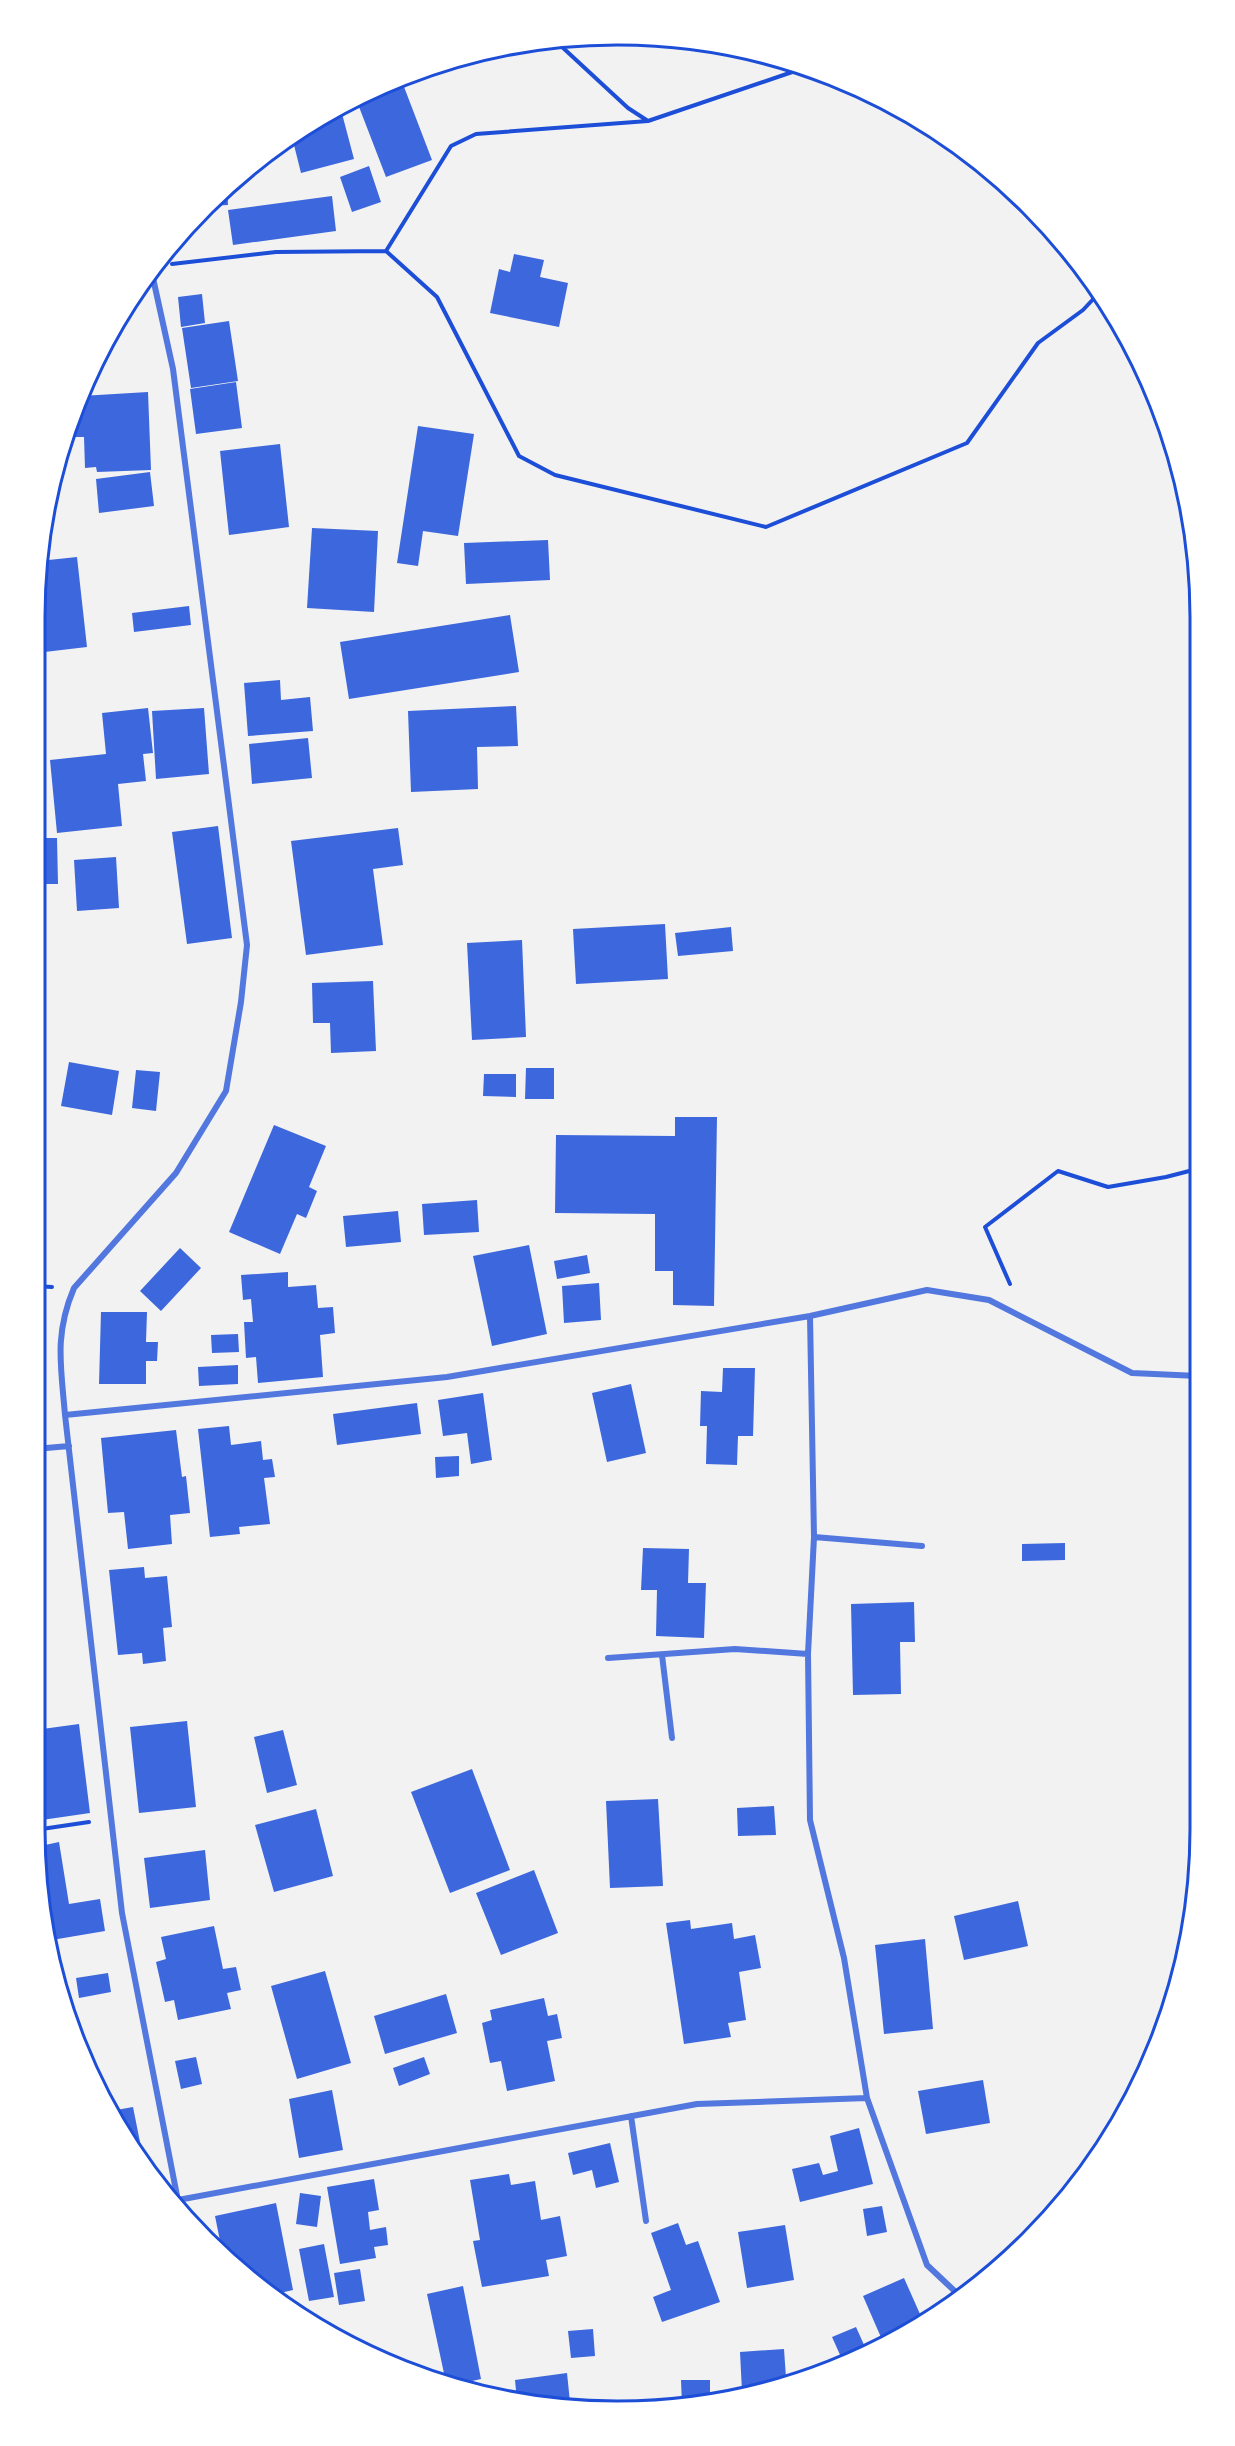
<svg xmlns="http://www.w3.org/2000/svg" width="1235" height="2446" font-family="'PT Sans',sans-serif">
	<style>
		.building { fill: #3d67dc }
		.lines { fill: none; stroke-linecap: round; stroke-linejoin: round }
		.path { stroke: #1d4ed8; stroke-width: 4 }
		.minor { stroke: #5277de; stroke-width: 6 }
		.rim { fill: none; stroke: #1d4ed8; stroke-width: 3 }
	</style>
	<rect width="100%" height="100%" fill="#f2f2f2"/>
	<!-- building -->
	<path class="building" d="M401,79L432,160L386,177L356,99Z
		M340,106L354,159L301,173L292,137L326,113Z
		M369,166L381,202L352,212L340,177Z
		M227,186L228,205L208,206Z
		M332,196L336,231L233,245L228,210Z
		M514,254L544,260L540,277L568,283L559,327L490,313L499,269L510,272Z
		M202,294L205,323L181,327L178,297Z
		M229,321L238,381L191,388L182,328Z
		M236,382L242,428L196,434L190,389Z
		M148,392L151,470L97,472L96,467L85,468L84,437H73L72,421L81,396Z
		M418,426L474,434L458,536L423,531L418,566L397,563Z
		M280,444L289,527L229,535L220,451Z
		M150,472L154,506L99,513L96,479Z
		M312,528L378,531L374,612L307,608Z
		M548,540L550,580L466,584L464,543Z
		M77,557L87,647L36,653V580L39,561Z
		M189,606L191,625L134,632L132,613Z
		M510,615L519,672L349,699L340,642Z
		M280,680L281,700L310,697L313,731L248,736L244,683Z
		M516,706L518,746L477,747L478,789L411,792L408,711Z
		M148,708L153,753L143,754L146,781L118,784L122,826L57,833L50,760L106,754L102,713Z
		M204,708L209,774L156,779L152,711Z
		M308,738L312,778L252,784L249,744Z
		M218,826L232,938L187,944L172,832Z
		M398,828L403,865L373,869L383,945L306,955L291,841Z
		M35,838H57L58,884H35Z
		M116,857L119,908L77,911L74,860Z
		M665,924L668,979L576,984L573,929Z
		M731,927L733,951L678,956L675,933Z
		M522,940L526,1037L472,1040L467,943Z
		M373,981L376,1051L331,1053L330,1023H313L312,983Z
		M69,1062L119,1071L112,1115L61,1106Z
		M526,1068H554V1099H525Z
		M136,1070L160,1072L156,1111L132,1108Z
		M484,1074H516V1097L483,1096Z
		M675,1117H717L714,1306L673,1305V1271H655V1214L555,1213L556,1135L675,1136Z
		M274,1125L326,1146L309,1187L317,1191L306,1218L297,1214L280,1254L229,1232Z
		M477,1200L479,1232L424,1235L422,1204Z
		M398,1211L401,1242L346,1247L343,1216Z
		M529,1245L547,1334L492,1346L473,1256Z
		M180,1248L201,1268L161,1311L140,1291Z
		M587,1255L590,1273L557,1279L554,1261Z
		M288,1272V1287L316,1285L318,1308L333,1307L335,1333L320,1335L323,1377L258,1383L256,1357L246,1358L244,1322H253L251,1299L243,1300L241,1275Z
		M599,1283L601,1320L564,1323L562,1286Z
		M101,1312H147L146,1342H158L157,1361H146V1384H99Z
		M238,1334L239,1352L212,1353L211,1335Z
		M238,1365V1384L199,1386L198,1367Z
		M723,1368H755L753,1436H738L737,1465L706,1464L707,1426H700L701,1391L722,1392Z
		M631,1384L646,1453L607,1462L592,1393Z
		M483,1393L492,1460L471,1464L467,1433L443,1436L438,1400Z
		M417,1403L421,1434L337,1445L333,1414Z
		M229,1426L231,1445L261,1441L263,1460L272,1459L275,1477L264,1478L270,1524L239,1527L240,1534L210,1537L198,1429Z
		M176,1430L182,1477L186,1476L190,1513L170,1515L172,1544L128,1549L124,1512L108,1513L101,1438Z
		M459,1456V1476L436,1478L435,1457Z
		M37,1472L41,1511H35V1473Z
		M1065,1543V1560L1022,1561V1544Z
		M643,1548L689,1549L688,1583H706L704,1638L656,1636L657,1590H641Z
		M35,1556H38L40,1571L35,1572Z
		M144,1567L145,1578L167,1576L172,1627L163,1628L166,1661L143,1664L142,1653L118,1655L109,1570Z
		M914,1602L915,1642H900L901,1694L853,1695L851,1604Z
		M187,1721L196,1807L139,1813L130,1727Z
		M79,1724L90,1813L35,1821V1730Z
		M283,1730L297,1785L267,1793L254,1737Z
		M472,1769L510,1870L450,1893L411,1792Z
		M658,1799L663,1886L610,1888L606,1801Z
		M774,1806L776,1835L738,1836L737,1808Z
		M316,1809L333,1876L274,1892L255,1825Z
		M59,1842L69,1904L100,1899L105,1931L46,1941L36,1847Z
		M205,1850L210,1900L150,1908L144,1858Z
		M534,1870L558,1933L501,1955L476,1893Z
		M1018,1901L1028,1946L964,1960L954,1916Z
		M690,1920L691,1929L732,1923L734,1939L755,1935L761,1968L739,1972L746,2020L728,2023L731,2037L684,2044L666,1923Z
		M214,1926L223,1969L236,1967L241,1990L227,1993L231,2009L178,2020L174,2000L165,2002L156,1962L166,1959L161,1937Z
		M925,1939L933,2029L884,2034L875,1945Z
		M325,1971L351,2063L297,2079L271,1986Z
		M108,1973L111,1992L79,1998L76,1978Z
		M446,1994L457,2033L385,2054L374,2016Z
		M544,1998L548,2016L557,2014L562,2038L547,2041L555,2081L507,2091L501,2061L490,2063L482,2023L492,2020L490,2010Z
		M196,2057L202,2084L181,2089L175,2061Z
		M424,2057L430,2074L399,2086L393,2068Z
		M983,2080L990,2123L926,2134L918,2091Z
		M332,2090L343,2150L299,2158L289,2099Z
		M133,2107L144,2162L116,2110Z
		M859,2128L873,2184L800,2202L792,2169L819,2163L823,2175L838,2171L830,2136Z
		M610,2143L619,2182L596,2188L592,2170L573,2175L568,2153Z
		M509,2174L511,2185L535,2181L541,2220L560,2216L567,2256L546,2260L549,2276L482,2287L473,2241L480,2240L470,2180Z
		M374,2179L379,2210L368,2212L370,2230L386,2227L388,2245L374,2247L376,2258L340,2264L327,2187Z
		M300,2193L321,2196L317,2227L296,2224Z
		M276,2203L293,2290L272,2295L233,2267L223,2256L215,2216Z
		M882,2206L887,2232L867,2236L863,2209Z
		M678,2223L686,2245L698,2241L720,2302L662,2322L653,2297L671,2290L651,2233Z
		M785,2225L794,2280L747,2288L738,2232Z
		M324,2244L334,2297L309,2301L299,2249Z
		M360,2269L365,2301L339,2305L334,2273Z
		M904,2278L924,2323L883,2342L863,2296Z
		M463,2286L481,2379L459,2384L445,2378L427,2294Z
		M856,2327L865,2347L841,2357L832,2337Z
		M593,2329L595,2356L571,2358L568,2331Z
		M784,2349L786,2378L742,2392L740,2352Z
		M567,2373L570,2402L517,2401L515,2380Z
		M681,2380H710V2401L693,2407L682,2406Z"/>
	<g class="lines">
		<!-- path -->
		<path class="path" d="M648,121L804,68
			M386,251L451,146L476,134L648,121L628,108L561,46L557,39
			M172,264L276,252L386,251L437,297L519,456L555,475L766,527L967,443L1038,343L1083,310L1098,294
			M1010,1284L985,1227L1058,1171L1108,1187L1166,1177L1197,1169
			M35,1286L52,1287
			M35,1830L89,1822"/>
		<!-- minor -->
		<path class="minor" d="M151,269L173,369L247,945L241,1002L226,1091L176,1173L74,1288C54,1335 61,1366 65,1415L122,1913L180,2211
			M810,1316L814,1537L808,1654L810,1820L844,1958L867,2098L927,2265L961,2297
			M65,1415L447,1377L810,1316L927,1290L989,1300L1132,1373L1198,1376
			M35,1449L69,1446
			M814,1537L922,1546
			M662,1655L672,1738
			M608,1658L735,1649L808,1654
			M631,2116L646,2221
			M178,2200L697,2104L867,2098"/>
	</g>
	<!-- crop -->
	<path d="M0 0H1235V2446H0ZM617 45H618A572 572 0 0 1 1190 617V1829A572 572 0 0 1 618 2401H617A572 572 0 0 1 45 1829V617A572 572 0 0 1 617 45Z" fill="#fff" fill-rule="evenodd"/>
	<path class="rim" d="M617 45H618A572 572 0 0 1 1190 617V1829A572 572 0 0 1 618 2401H617A572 572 0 0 1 45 1829V617A572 572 0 0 1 617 45Z"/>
</svg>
